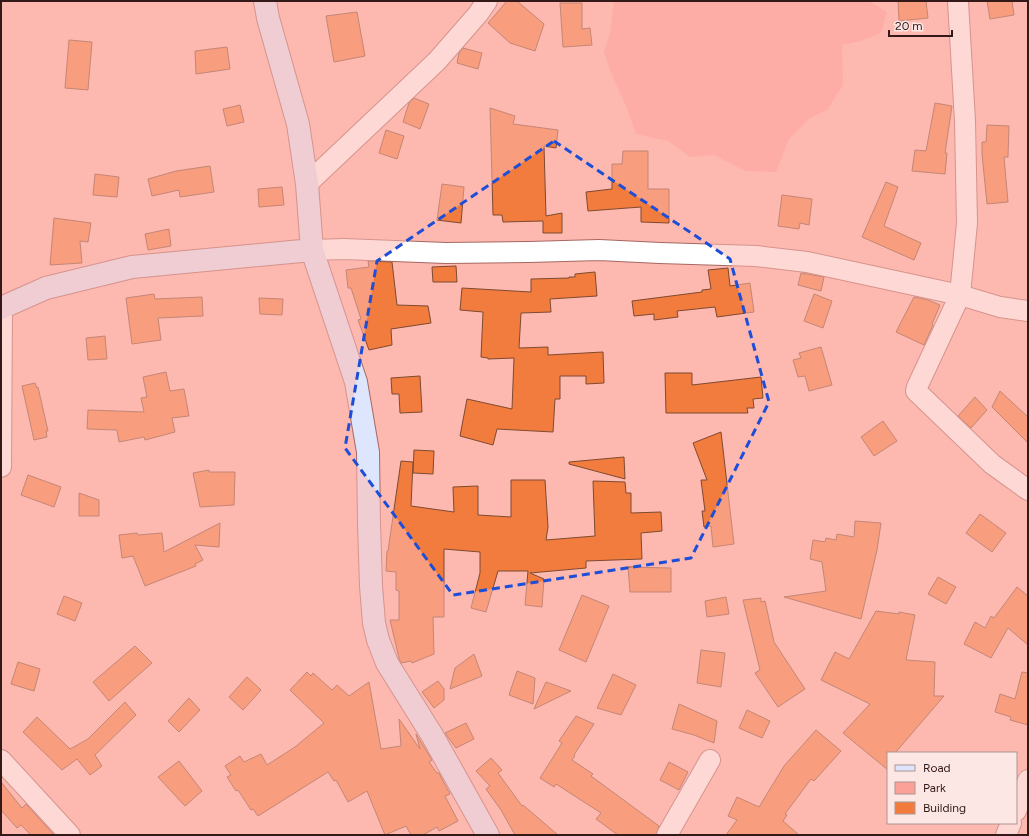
<svg xmlns="http://www.w3.org/2000/svg" width="1029" height="836" font-family="Figtree,sans-serif">
	<style>
		.green { fill: #fca197 }
		.building { fill: #f17c3e; stroke: #7f4a30 }
		.lines { fill: none; stroke-linecap: round; stroke-linejoin: round }
		.street-casing { stroke: #a66861; stroke-width: 22 }
		.secondary-casing { stroke: #a66861; stroke-width: 24 }
		.street { stroke: #fff; stroke-width: 20 }
		.secondary { stroke: #dde6fc; stroke-width: 22 }
		.marked { fill: none; stroke: #1d4ed8; stroke-width: 3; stroke-dasharray: 8 5; stroke-linejoin: round }
	</style>
	<rect width="100%" height="100%" fill="#fdb8b0"/>
	<!-- green -->
	<path class="green" d="M614,1H869L887,12L881,33L861,41L842,45L843,85L827,110L809,119L789,139L776,172L745,171L714,155L690,157L668,141L636,134L626,106L611,73L604,52L610,33Z"/>
	<!-- building -->
	<path class="building" d="M507,1H517L544,24L535,51L510,43L488,23Z
		M898,1H926L928,18L899,21Z
		M987,1H1012L1014,15L990,19Z
		M560,3H582V29L590,28L592,45L563,47Z
		M357,12L365,56L334,62L326,16Z
		M69,40L92,42L88,90L65,88Z
		M227,47L230,69L196,74L195,51Z
		M463,48L482,53L478,69L457,63L459,53Z
		M414,98L429,104L420,129L403,122L409,103Z
		M935,103L952,106L945,153H947L945,174L912,171L915,150L926,151Z
		M240,105L244,122L227,126L223,109Z
		M490,108L515,116L513,124L558,130L556,148L544,146L546,216L562,213V233H543V221L503,222L502,215H493Z
		M987,125L1009,126L1008,157H1004L1008,202L987,204L982,154V142H986Z
		M386,130L404,136L397,159L379,153Z
		M623,151H648V189H669V223L641,222V207L588,211L586,192L612,189V164H622Z
		M210,166L214,192L180,197L179,190L152,196L148,179L176,171Z
		M95,174L119,177L117,197L93,195Z
		M886,182L898,187L884,226L921,243L914,260L862,237Z
		M442,184L464,187L461,223L437,220Z
		M282,187L284,205L259,207L258,189Z
		M782,195L812,199L809,225L800,223L799,229L778,226Z
		M54,218L91,223L88,242L80,241L82,263L50,265Z
		M169,229L171,246L148,250L145,234Z
		M368,261L392,262L397,305L428,306L431,323L391,329L392,345L369,350L358,320L361,319L351,288H348L346,270L369,267Z
		M456,266L457,282H433L432,267Z
		M728,268L730,286L750,283L754,312L717,317L715,307L677,311L678,317L654,320V314L634,316L632,301L702,292V290L711,289L708,270Z
		M595,272L597,296L550,299L551,312L521,313L519,348L548,347V355L603,352L604,383L586,384V376H560V399H555L553,432L497,429L493,445L460,436L467,399L512,409L514,358L488,359V358L481,357L483,312L460,310L462,288L531,292V279L569,278V277H575V274Z
		M801,273L824,277L821,291L798,285Z
		M154,294L155,299L202,297L203,316L158,318L161,340L132,344L126,298Z
		M814,294L832,301L823,328L804,321Z
		M914,297L928,300L940,305L932,324L933,325L924,345L896,332Z
		M259,298L283,299L282,315L260,314Z
		M105,336L107,359L88,360L86,338Z
		M821,347L832,385L809,391L805,376L798,377L793,360L801,358L799,353Z
		M166,372L170,391L184,389L189,416L172,418L175,432L145,440L144,437L119,442L117,430L87,429L88,410L144,412L141,398L147,397L143,377Z
		M665,373H692V385L761,377L763,398L753,399L754,408H747L748,413H666Z
		M420,376L422,412L400,413L399,394H392L391,378Z
		M35,383L37,388L38,387L48,431H46L47,437L34,440L22,386Z
		M1000,391L1028,417V443L992,407Z
		M975,397L987,410L971,428L958,416Z
		M883,421L897,441L874,456L861,437Z
		M721,432L734,544L713,547L711,526L704,527L702,511H705L701,480H707L693,443Z
		M414,450L434,451L433,474L413,473Z
		M624,457L625,479L569,464V462Z
		M401,461L413,462L411,506L454,512L453,487L478,486V515L511,517V480H545L548,527L546,540L595,536L593,481L625,482L626,493H631V513L661,512L662,531L641,533L642,559L586,561V568L530,573L544,579L542,607L525,605L528,571H498L486,612L471,608L480,573V552L444,549V617H433L434,654L412,663L411,661L401,663L399,658L390,620H399V591L396,590V572L386,571L387,551H388Z
		M209,470V472H235L234,505L200,507L193,473Z
		M28,475L61,487L54,507L21,495Z
		M79,493L99,500V516H79Z
		M980,514L1006,533L992,552L966,533Z
		M855,521L881,523L877,550L861,619L784,597L826,591L822,562L810,559L813,540L825,542L826,538L836,540L837,534L854,537Z
		M220,523L219,547L195,545L203,560L195,564L196,566L145,586L133,556L122,558L119,535L137,533L138,535L162,533L164,552Z
		M628,567L671,568V592H630Z
		M938,577L956,587L946,604L928,594Z
		M1017,587L1028,596V645L1008,628L991,658L964,644L975,622L985,628L991,616L994,618Z
		M582,595L609,606L586,662L559,650Z
		M64,596L82,603L75,621L57,614Z
		M726,597L729,614L707,617L705,601Z
		M761,598V602L765,601L774,642L805,689L778,707L755,673L760,670L743,600Z
		M876,611L899,614V612L915,615L906,660L935,662L934,696H944L895,753H888V770L843,733L870,704L821,680L835,652L849,659Z
		M135,646L152,663L109,701L93,682Z
		M701,650L725,653L721,687L697,683Z
		M474,654L482,676L450,689L455,668Z
		M18,662L40,669L34,691L11,684Z
		M517,671L535,678L533,704L509,695Z
		M307,672L311,676L313,673L332,690L337,685L349,696L369,682L381,749L401,746L399,719L420,749L416,734L432,760L429,762L437,773H439L443,781L450,794L445,796L458,821L439,831L437,827L423,835H411L406,826L385,835L367,791L348,802L336,780L334,781L328,772L258,816L253,809L251,810L238,790L236,791L227,777L231,775L225,766L240,756L244,762L261,754L267,765L295,747L324,723L290,690Z
		M1022,672L1028,673V725L1010,720L1011,717L995,712L1000,694L1015,699Z
		M613,674L636,685L621,715L597,708Z
		M247,677L261,690L243,710L229,697Z
		M438,681L444,689V700L434,708L422,692Z
		M546,682L571,691L534,709Z
		M189,698L200,710L179,732L168,721Z
		M125,702L136,715L95,755L102,766L90,775L77,759L62,770L23,732L37,717L70,749L88,739Z
		M679,704L717,721L714,743L694,735L672,729Z
		M747,710L770,721L762,738L739,728Z
		M576,716L594,724L574,755L575,756L572,760L593,774L591,776L659,826L656,835H618L596,819L601,813L556,784L554,787L540,778L562,743L559,741Z
		M466,723L474,739L456,748L445,733Z
		M816,730L841,751L814,781L811,779L785,814L787,815L783,821L799,835H726L737,820L728,816L737,797L759,807L784,766Z
		M491,758L502,770L498,773L522,806L523,805L558,835H515L501,810L486,789L490,786L476,771Z
		M179,761L202,791L185,806L158,777Z
		M669,762L688,772L679,790L660,780Z
		M1,782L22,808L26,804L54,835H31L21,825L17,828L1,810Z"/>
	<g class="lines">
		<!-- street casing -->
		<g class="street-casing">
			<path id="street" d="M958,1L965,121L967,223L960,295L917,387L916,391L992,464L1028,490
				M307,184L437,61L478,14L487,1
				M312,250L344,249L446,253L529,252L599,250L660,253L756,256L807,262L960,295L1000,307L1028,311
				M1,467L2,308
				M1,760L70,835
				M1016,811L1028,780
				M667,835L710,760
				M1006,835L1011,823"/>
		</g>
		<!-- secondary casing -->
		<g class="secondary-casing">
			<path id="secondary" d="M265,1L268,18L298,124L307,184L312,250L356,382L368,452L369,523L371,586L374,623L378,640L387,663L432,735L488,835
				M1,308L46,288L132,267L312,250"/>
		</g>
		<!-- street -->
		<use href="#street" class="street"/>
		<!-- secondary -->
		<use href="#secondary" class="secondary"/>
	</g>
	<!-- marked area -->
	<path d="M0 0H1029V836H0ZM554,141L730,259L769,402L691,558L453,595L345,448L377,261Z" fill="#fdb8b0" fill-opacity=".55" fill-rule="evenodd"/>
	<path class="marked" d="M554,141L730,259L769,402L691,558L453,595L345,448L377,261Z"/>
	<!-- border -->
	<rect width="1029" height="836" fill="none" stroke="#331917" stroke-width="4"/>
	<!-- legend -->
	<rect x="887" y="752" width="130" height="72" fill="#fde7e4" stroke="#ac9592"/>
	<rect x="895" y="765" width="20" height="6" fill="#dde6fc" stroke="#ac9592"/>
	<text x="923" y="772" font-size="12" fill="#331917">Road</text>
	<rect x="895" y="782" width="20" height="12" fill="#fca197" stroke="#ac9592"/>
	<text x="923" y="792" font-size="12" fill="#331917">Park</text>
	<rect x="895" y="802" width="20" height="12" fill="#f17c3e" stroke="#ac9592"/>
	<text x="923" y="812" font-size="12" fill="#331917">Building</text>
	<!-- scale -->
	<path d="M889 30v6h63v-6" fill="none" stroke="#331917" stroke-width="2"/>
	<text x="895" y="30" font-size="12" fill="#331917" stroke="#fde7e4" stroke-width="3" paint-order="stroke">20 m</text>
</svg>
